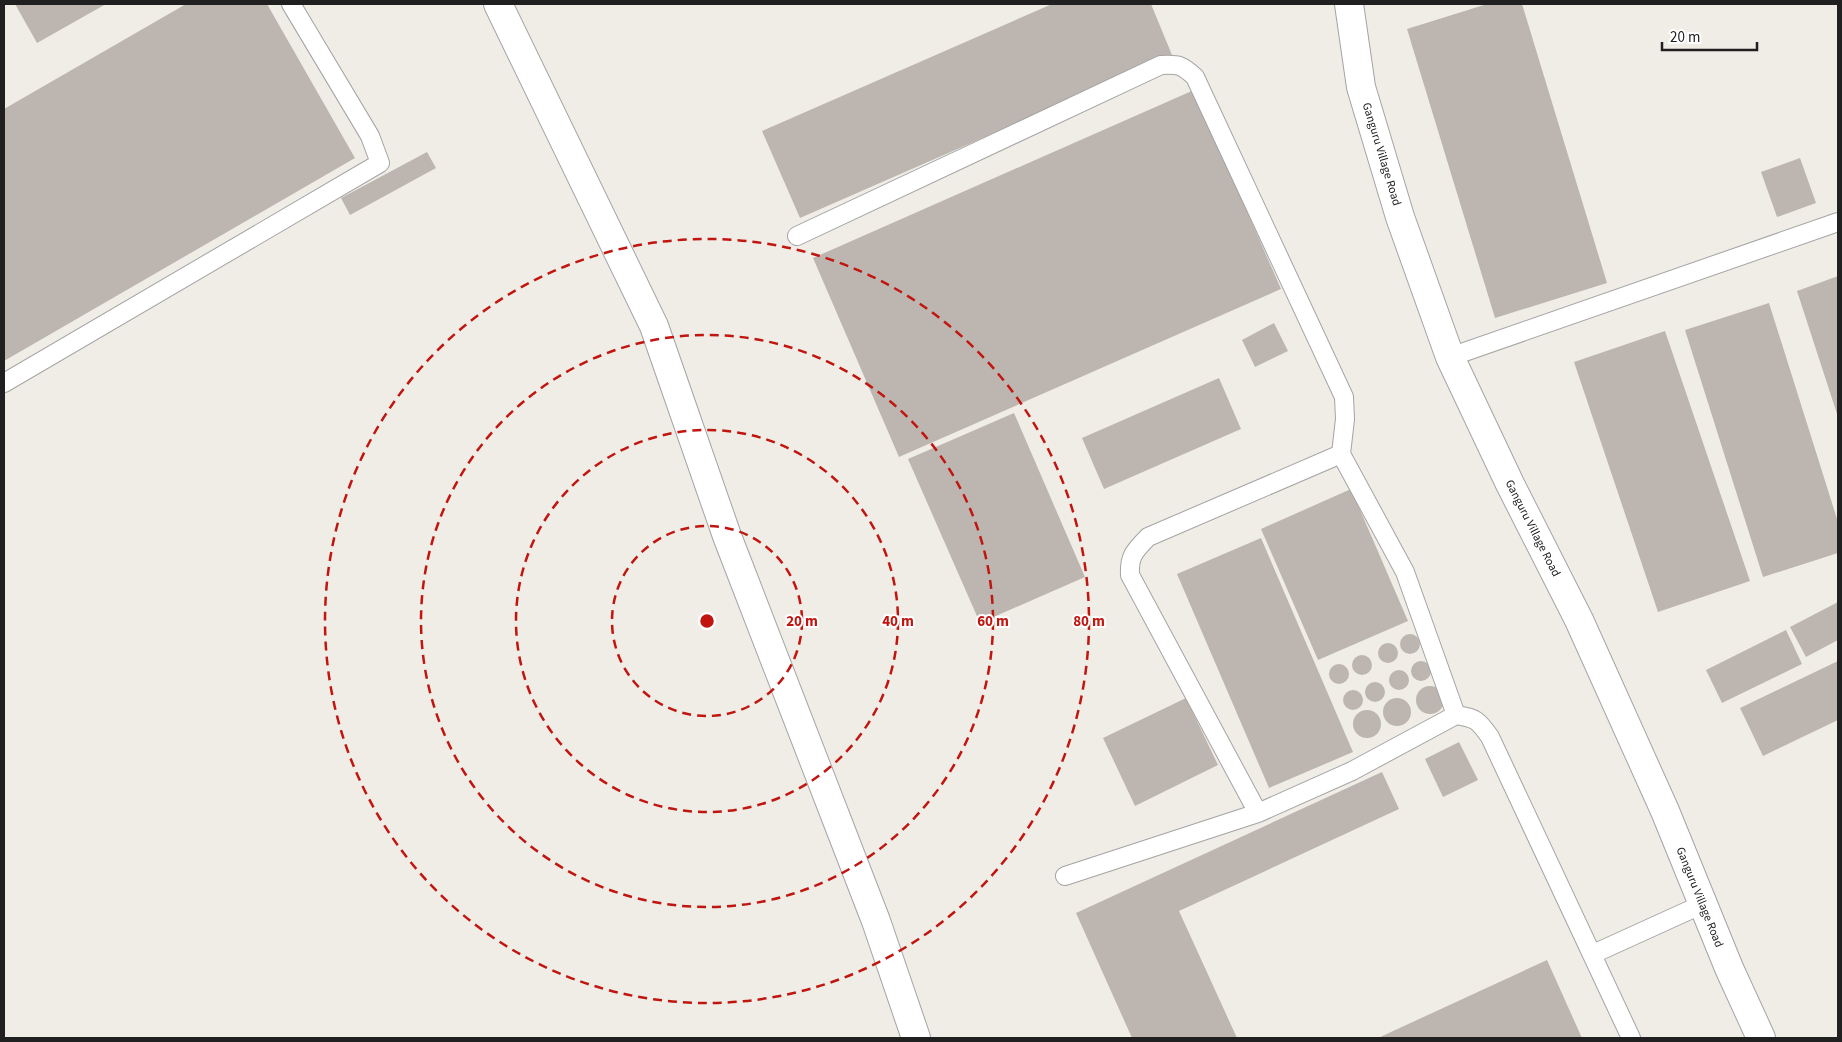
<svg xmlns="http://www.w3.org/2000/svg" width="1842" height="1042" font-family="'Source Sans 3',sans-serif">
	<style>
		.building { fill: #bdb6b0 }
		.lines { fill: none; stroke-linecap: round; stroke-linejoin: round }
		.service-casing { stroke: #a4a4a4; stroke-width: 20 }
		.minor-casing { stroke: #a4a4a4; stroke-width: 30 }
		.tertiary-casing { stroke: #a4a4a4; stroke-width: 30 }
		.service { stroke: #fff; stroke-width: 18 }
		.minor { stroke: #fff; stroke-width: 28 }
		.tertiary { stroke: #fff; stroke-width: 28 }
		.ring { fill: none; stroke: #c11510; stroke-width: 2.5; stroke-dasharray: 9 6 }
		.labels { text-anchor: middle; stroke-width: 4; stroke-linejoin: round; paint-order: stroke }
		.street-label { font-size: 12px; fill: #202020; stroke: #fff }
		.centre { fill: #c11510; stroke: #fff; stroke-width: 2.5 }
		.ring-label { font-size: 15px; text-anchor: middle; font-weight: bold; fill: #c11510; stroke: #fff; stroke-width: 4; stroke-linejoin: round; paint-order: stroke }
	</style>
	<rect width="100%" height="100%" fill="#f0ede7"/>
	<!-- building -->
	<path class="building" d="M15,4H106L37,43Z
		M186,4H267L355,158L4,361V109Z
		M1052,4H1151L1172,55L800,218L762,131Z
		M1487,4H1522L1607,283L1495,318L1407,29Z
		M1194,90L1281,289L899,457L813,258Z
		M427,152L436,168L350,215L341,198Z
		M1800,158L1816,203L1777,217L1761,172Z
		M1838,276V417L1797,291Z
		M1769,303L1838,522V553L1763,577L1685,330Z
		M1274,323L1288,351L1255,367L1242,340Z
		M1665,331L1750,581L1658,612L1574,362Z
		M1219,378L1241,429L1104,489L1082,438Z
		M1014,413L1085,577L980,623L908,459Z
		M1351,489L1408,621L1318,660L1261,529Z
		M1261,538L1353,752L1269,788L1177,574Z
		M1838,602V640L1806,657L1790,627Z
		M1786,630L1802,664L1722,703L1706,670Z
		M1400 644a10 10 0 1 1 20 0a10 10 0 1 1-20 0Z
		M1378 653a10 10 0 1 1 20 0a10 10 0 1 1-20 0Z
		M1352 665a10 10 0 1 1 20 0a10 10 0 1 1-20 0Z
		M1411 671a10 10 0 1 1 20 0a10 10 0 1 1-20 0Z
		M1838,661V720L1763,756L1740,708Z
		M1329 674a10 10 0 1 1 20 0a10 10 0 1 1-20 0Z
		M1389 680a10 10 0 1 1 20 0a10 10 0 1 1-20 0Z
		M1365 692a10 10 0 1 1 20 0a10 10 0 1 1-20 0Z
		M1416 700a14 14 0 1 1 28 0a14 14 0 1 1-28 0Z
		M1343 700a10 10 0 1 1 20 0a10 10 0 1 1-20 0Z
		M1383 712a14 14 0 1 1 28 0a14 14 0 1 1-28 0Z
		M1186,698L1218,765L1135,806L1103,738Z
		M1353 724a14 14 0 1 1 28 0a14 14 0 1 1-28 0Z
		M1459,742L1478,780L1443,797L1425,759Z
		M1382,772L1399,809L1179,911L1237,1038H1132L1076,913Z
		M1547,960L1582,1038H1378Z"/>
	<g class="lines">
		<!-- service casing -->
		<g class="service-casing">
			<path id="service" d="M797,236L1161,65C1179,64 1182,65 1195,77L1344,397L1345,419L1341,454L1405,572L1456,715
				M1450,357L1838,222
				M4,383L380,163L370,136L291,4
				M1258,813L1130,575C1129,555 1135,551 1148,537L1341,454
				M1065,876L1258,813L1352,771L1456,715C1476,718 1478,720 1490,737L1631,1038
				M1593,954L1703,904"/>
		</g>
		<!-- minor casing -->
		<g class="minor-casing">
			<path id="minor" d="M498,4L654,326L727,536L876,921L916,1038"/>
		</g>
		<!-- tertiary casing -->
		<g class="tertiary-casing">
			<path id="tertiary" d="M1349,4L1361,87L1400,217L1450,357L1510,484L1579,620L1665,811L1729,968L1761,1038"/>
		</g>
		<!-- service -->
		<use href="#service" class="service"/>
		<!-- minor -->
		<use href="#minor" class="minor"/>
		<!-- tertiary -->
		<use href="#tertiary" class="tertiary"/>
	</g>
	<!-- distance rings -->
	<g class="ring">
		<circle cx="707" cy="621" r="95"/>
		<circle cx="707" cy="621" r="191"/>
		<circle cx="707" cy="621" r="286"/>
		<circle cx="707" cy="621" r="382"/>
	</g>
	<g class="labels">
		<!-- street labels -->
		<g class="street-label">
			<text transform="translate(1382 154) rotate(73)" y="4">Ganguru Village Road</text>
			<text transform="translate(1533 528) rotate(63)" y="4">Ganguru Village Road</text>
			<text transform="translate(1700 897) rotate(68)" y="4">Ganguru Village Road</text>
		</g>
	</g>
	<circle cx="707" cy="621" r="8" class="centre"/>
	<g class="ring-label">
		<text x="802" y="626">20 m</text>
		<text x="898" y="626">40 m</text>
		<text x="993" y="626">60 m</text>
		<text x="1089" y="626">80 m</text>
	</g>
	<!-- border -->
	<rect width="1842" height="1042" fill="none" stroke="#202020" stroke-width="10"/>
	<!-- scale -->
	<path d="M1662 42v8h95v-8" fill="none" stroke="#202020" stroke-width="2.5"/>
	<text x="1670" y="42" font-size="15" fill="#202020" stroke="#ffffff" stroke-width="4" paint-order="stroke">20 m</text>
</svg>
